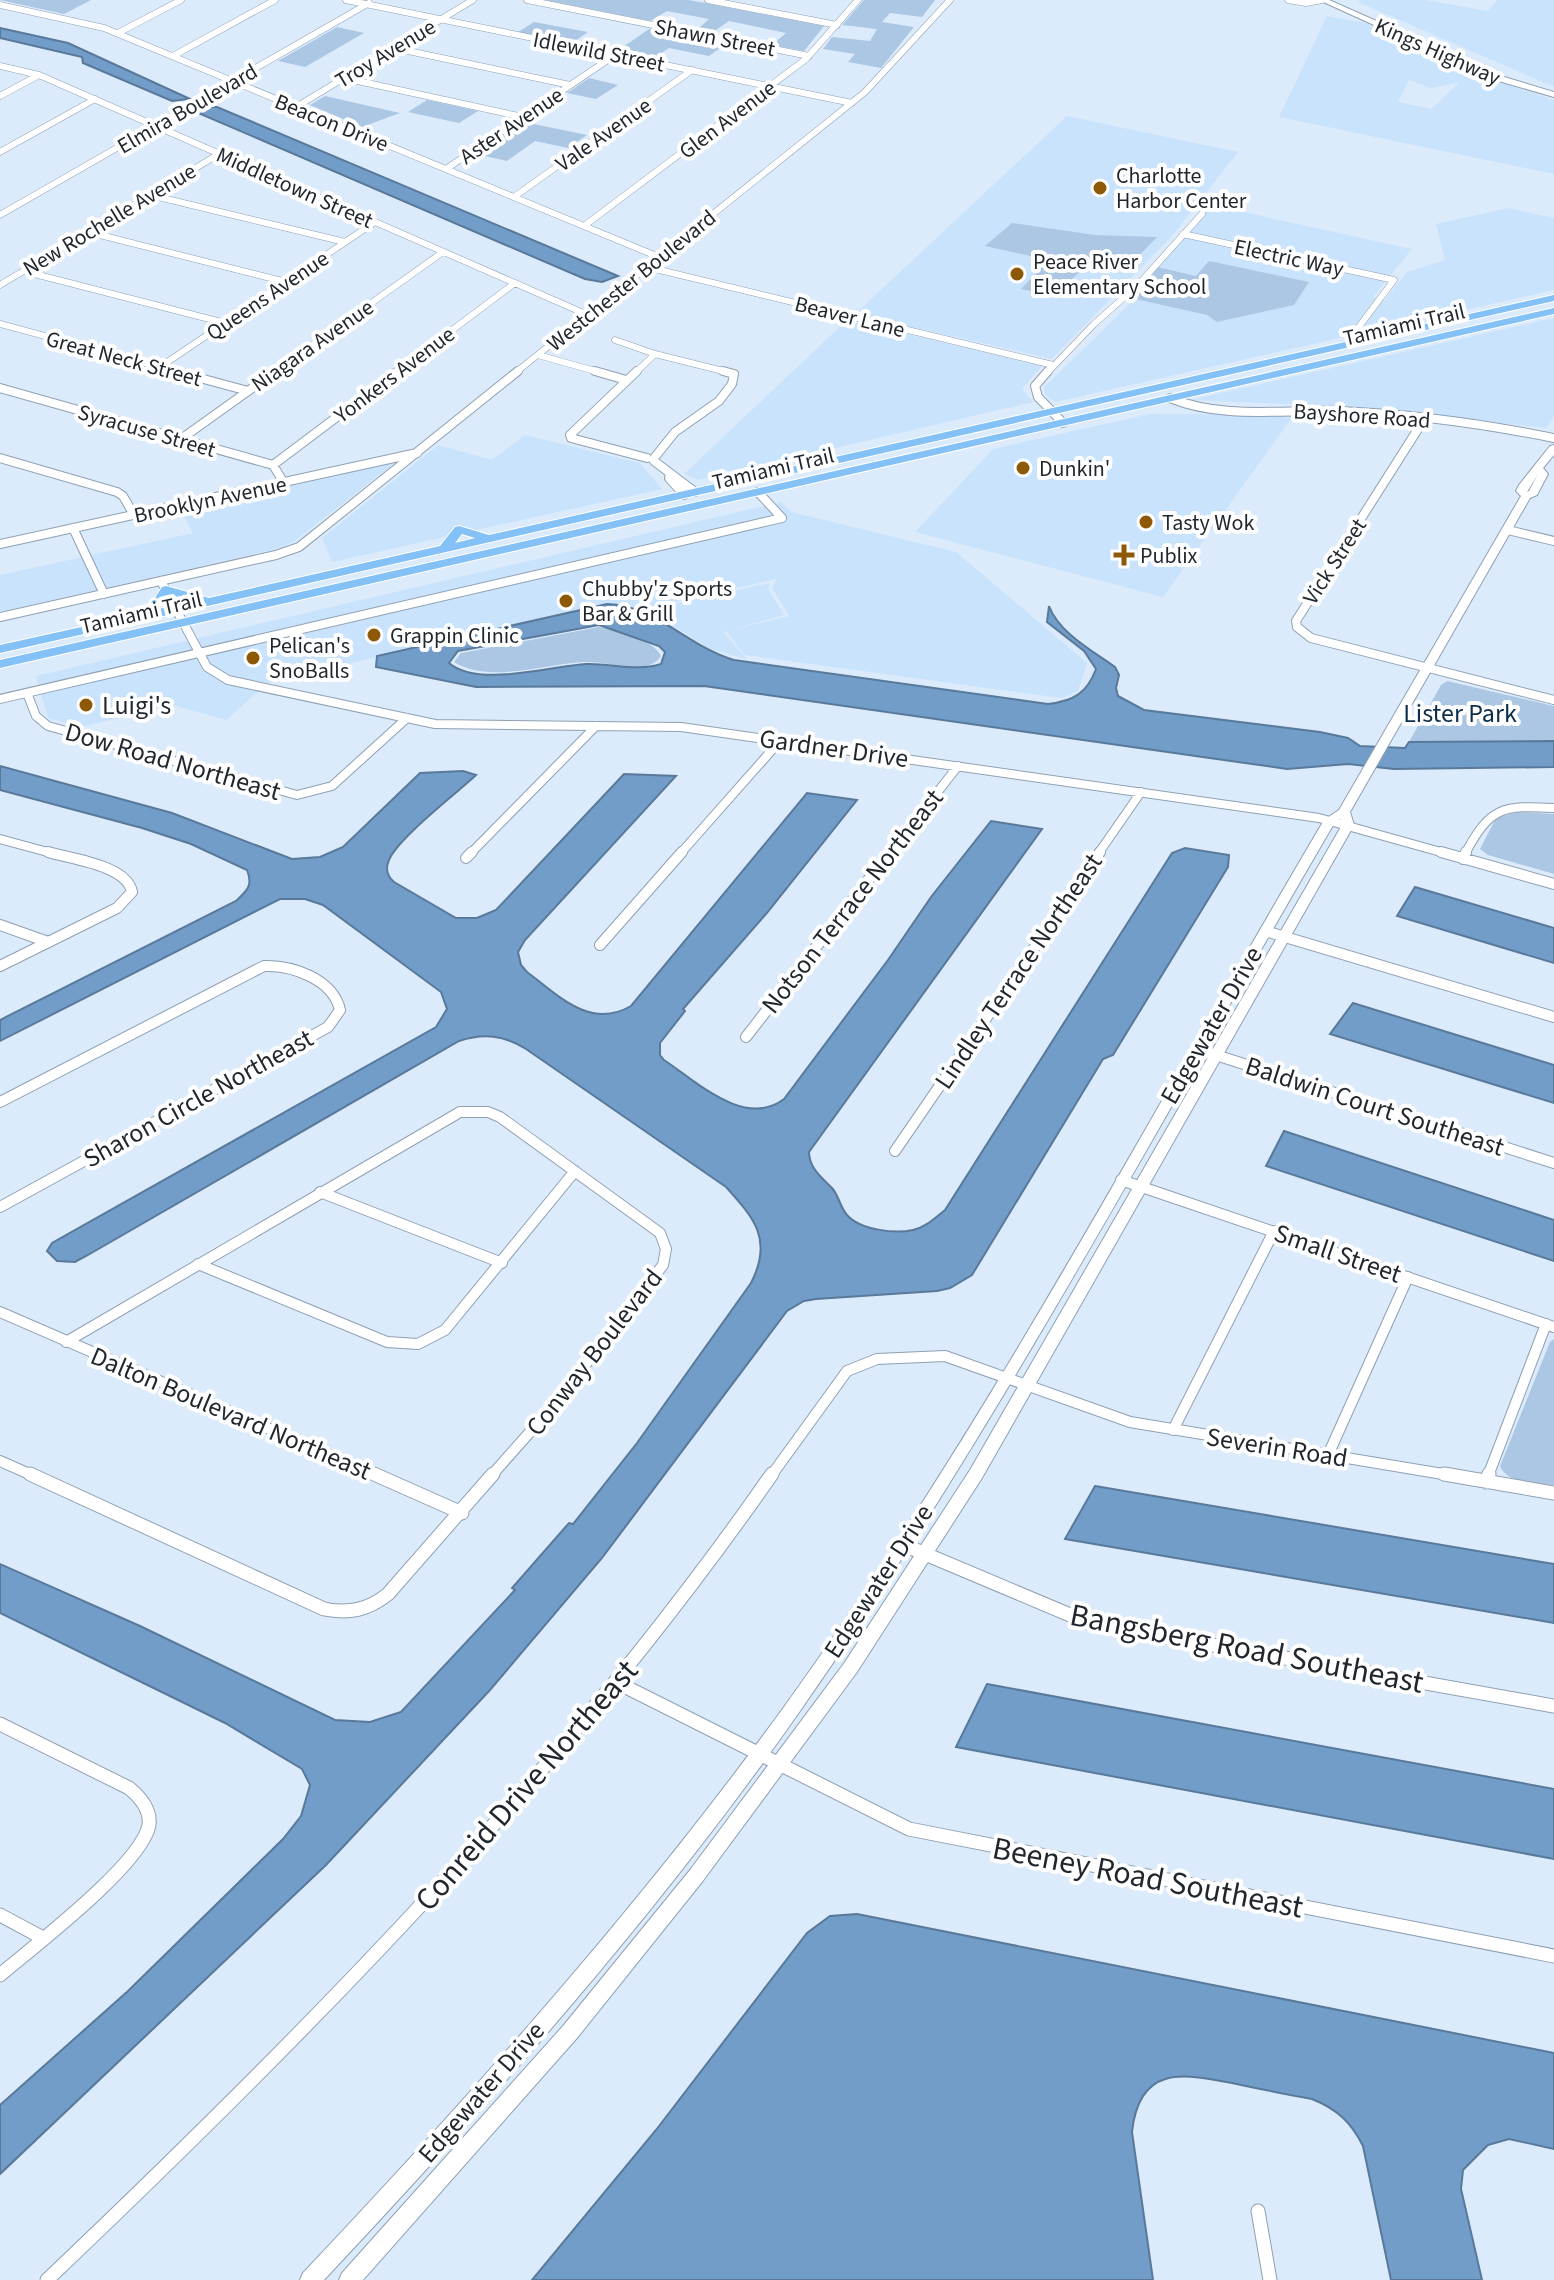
<svg xmlns="http://www.w3.org/2000/svg" width="1554" height="2280" font-family="'Source Sans 3',sans-serif">
	<style>
		.built { fill: #cae3fc; fill-rule: evenodd }
		.green { fill: #acc7e3 }
		.water { fill: #729dc9; stroke: #59799a; stroke-width: 2; fill-rule: evenodd }
		.lines { fill: none; stroke-linecap: round; stroke-linejoin: round }
		.street-far3-casing { stroke: #8ea0b3; stroke-width: 7 }
		.street-far2-casing { stroke: #8ea0b3; stroke-width: 10 }
		.street-far1-casing { stroke: #8ea0b3; stroke-width: 12 }
		.street-casing { stroke: #8ea0b3; stroke-width: 15 }
		.secondary-casing { stroke: #8ea0b3; stroke-width: 2 }
		.primary-casing { stroke: #fff; stroke-width: 2 }
		.street-far3 { stroke: #fff; stroke-width: 6 }
		.street-far2 { stroke: #fff; stroke-width: 8 }
		.street-far1 { stroke: #fff; stroke-width: 10 }
		.street { stroke: #fff; stroke-width: 13 }
		.secondary { fill: #fff; fill-rule: evenodd }
		.primary { fill: #83c1f7; fill-rule: evenodd }
		.poi-dot { fill: #8d5907; stroke: #fff; stroke-width: 3 }
		.labels { text-anchor: middle; stroke-width: 8; stroke-linejoin: round; paint-order: stroke }
		.far-street-label { font-size: 22px; fill: #1f262d; stroke: #fff }
		.far-poi-label { font-size: 22px; fill: #1f262d; stroke: #fff; text-anchor: start }
		.poi-label { font-size: 26px; fill: #1f262d; stroke: #fff; text-anchor: start }
		.park-label { font-size: 26px; fill: #0d2e4b; stroke: #fff }
		.street-label { font-size: 26px; fill: #1f262d; stroke: #fff }
		.near-street-label { font-size: 32px; fill: #1f262d; stroke: #fff }
	</style>
	<rect width="100%" height="100%" fill="#dcebfb"/>
	<!-- built -->
	<path class="built" d="M1360,0H1425L1488,11L1497,0H1554V87L1358,2Z
		M1327,16L1366,23L1484,77L1554,100V174L1279,117ZM1409,80L1431,88L1460,82L1431,109L1398,102Z
		M1067,116L1238,152L1172,236L1052,359L855,314Z
		M1211,205L1412,249L1373,297L1384,301L1407,272L1445,260L1436,224L1508,208L1554,218V290L1055,402L1045,395L1044,387L1135,299L1207,315L1196,276L1158,267Z
		M1554,318V416L1546,428L1371,408L1190,400Z
		M847,320L1042,366L1022,389L1033,402L698,480L684,474Z
		M1150,414L1294,415L1163,597L915,532L993,449Z
		M525,435L640,463L662,489L332,562L322,538L438,445L492,460Z
		M406,454L292,543L280,548L0,612V575L193,533L177,503Z
		M781,502L791,512L956,552L1087,663L1078,691L1061,698L745,655L726,631L789,616L772,588L776,579L638,610L619,604L582,608L268,683L226,720L173,705L81,727L48,718L36,676Z
		M770,583L768,589L784,615L723,632L747,659L711,649L647,610Z"/>
	<!-- green -->
	<path class="green" d="M0,0H91L64,14Z
		M545,0H689L824,26L804,51L772,45L786,33L729,21L713,32L698,29L709,19L667,11L650,21Z
		M864,0H935L922,17L890,13L882,22L914,27L881,68L848,62L855,54L823,49L832,37L870,41L877,29L842,25Z
		M534,22L588,32L572,43L518,32Z
		M337,27L364,33L305,67L278,61Z
		M649,29L726,44L709,56L669,48L652,59L616,52Z
		M589,78L618,85L596,99L567,93Z
		M325,96L400,113L362,127L310,105Z
		M427,100L478,111L459,123L408,112Z
		M524,122L587,135L568,148L535,141L507,161L476,154Z
		M1012,223L1095,235L1157,237L1130,265L1093,258L1055,296L1021,289L1049,260L985,246Z
		M1209,261L1309,282L1294,305L1217,322L1207,315L1135,299L1158,267L1196,276Z
		M599,627C617,631 653,639 661,656C657,662 653,664 646,666C625,669 604,661 583,662C544,664 490,684 454,662L461,653Z
		M1447,681L1554,706V741L1409,742L1441,685Z
		M1518,812L1554,814V874L1488,855L1480,849L1496,818Z
		M1554,1339V1485C1537,1483 1507,1484 1500,1466L1550,1342Z"/>
	<!-- water -->
	<path class="water" d="M0,28L68,43L190,99L172,101L83,63L82,57L0,38Z
		M203,107H217L618,276L602,282L585,279L196,112Z
		M607,604C655,605 689,647 734,660L1048,704C1074,701 1087,693 1096,669L1084,651L1047,622L1049,606C1059,633 1093,651 1115,667L1119,675L1116,688L1118,696L1144,710L1320,732L1348,738L1360,746L1405,748L1409,742L1554,741V767L1394,769L1348,764L1287,769L704,686L476,687L376,667L377,656ZM599,625L659,646L665,652L661,664C635,672 612,663 586,664C550,666 478,688 449,663L458,651Z
		M0,766L172,813L292,859L320,857L343,847L420,773L463,771L476,775C456,794 398,838 389,860C385,869 387,876 394,882L456,918H477L496,910L624,774L676,776L525,940L518,952L521,965L527,972C558,995 590,1030 631,1006L807,793L857,800L766,914L683,1009L685,1011L660,1043V1055L664,1060C696,1081 745,1129 784,1099L888,960L931,897L991,821L1042,829L809,1152C809,1168 822,1178 832,1188C839,1196 840,1207 847,1215C860,1230 895,1234 913,1230C926,1227 935,1218 945,1210L1172,853L1185,848L1229,855L1228,867L1113,1055L1103,1059L972,1275L950,1288L937,1291L816,1299L804,1301L787,1311L602,1558L490,1690L326,1865L0,2174V2105L128,1991L283,1839L301,1816L310,1785L302,1769L225,1723L0,1613V1564L140,1626L335,1720L370,1722L401,1712L515,1590L512,1588L569,1523L573,1524L637,1443L751,1283C773,1240 755,1219 726,1187L526,1049C504,1035 484,1033 459,1041L88,1255L75,1262L57,1261L47,1251L52,1243L436,1027L447,1009L441,992L323,905L305,899H280L0,1041V1020L236,901C248,890 253,885 247,870L191,844L142,828L0,790Z
		M1415,887L1554,928V963L1397,916Z
		M1353,1003L1554,1065V1103L1330,1034Z
		M1284,1131L1554,1220V1261L1266,1166Z
		M1095,1486L1554,1564V1623L1065,1539Z
		M987,1684L1554,1789V1859L956,1747Z
		M857,1914L1554,2053V2149L1509,2139L1488,2145L1463,2170L1461,2189L1482,2280H1391L1363,2146C1351,2122 1337,2109 1312,2099C1285,2094 1259,2089 1232,2083C1181,2073 1139,2066 1132,2132L1153,2280H532L656,2130L807,1933L830,1916Z"/>
	<g class="lines">
		<!-- street-far3 casing -->
		<g class="street-far3-casing">
			<path id="street-far3" d="M346,0L852,103
				M527,0L809,56
				M708,0L837,25
				M1288,0L1306,3L1322,0
				M0,5L104,28L659,257
				M118,33L181,0
				M394,48L570,85
				M173,56L275,0
				M0,66L39,75L588,315
				M344,78L523,117
				M0,96L39,75
				M296,107L473,0
				M0,152L95,99
				M446,169L615,55
				M150,195L345,242
				M514,197L692,70
				M0,215L369,3
				M584,226L806,59L858,0
				M88,232L286,282
				M1183,234L1394,280L1358,328
				M647,267L1053,365
				M23,271L225,323
				M0,285L219,154
				M0,324L182,373
				M615,340L655,354
				M538,355L602,373
				M160,367L375,222
				M273,373L443,252
				M395,373L515,283
				M515,373L865,92L950,0
				M635,373L655,354L731,373
				M1047,373L1094,324L1138,285L1202,214"/>
		</g>
		<!-- street-far2 casing -->
		<g class="street-far2-casing">
			<path id="street-far2" d="M174,371L248,391
				M595,371L626,380
				M637,371L570,435L571,438L647,458
				M1048,371L1035,386L1038,397L1063,423
				M0,388L273,465L284,483
				M1170,398C1224,420 1284,409 1340,411C1412,414 1484,424 1554,438
				M1425,418L1296,621L1297,627L1311,638L1554,700
				M181,439L276,371
				M655,457L675,432L719,401L732,384L734,374L723,371
				M0,458L117,492L123,496L134,515
				M654,461L695,492
				M273,465L398,371
				M670,475L669,478L684,495
				M73,528L104,594
				M1508,530L1554,541
				M0,544L417,453
				M161,581L207,667L228,680L435,724L681,727L1319,818L1448,854
				M0,617L276,555L299,547L518,371
				M27,693L36,716L48,726L297,795L332,786L407,718
				M0,699L782,518L758,492
				M0,839L55,854
				M470,854L596,726
				M680,854L780,741
				M889,854L958,766
				M1098,854L1141,792
				M1465,854C1490,807 1502,805 1554,808"/>
		</g>
		<!-- street-far1 casing -->
		<g class="street-far1-casing">
			<path id="street-far1" d="M1441,852L1554,884
				M466,858L472,852
				M1463,859L1466,852
				M0,925L48,942
				M1265,931L1554,1017
				M600,945L682,852
				M0,966L117,908L132,892C127,865 71,859 48,852
				M746,1037L890,852
				M1197,1049L1554,1163
				M0,1102L264,966C292,965 333,979 340,1010L328,1027L0,1207
				M895,1151L1100,852
				M1121,1180L1554,1327
				M320,1192L502,1263
				M198,1264L387,1342L418,1344L445,1330L575,1171
				M0,1312L378,1476
				M66,1342L460,1112H488L500,1117L660,1233L666,1249L663,1265L554,1405L491,1476
				M1173,1430L1274,1231
				M1328,1455L1408,1277
				M0,1461L34,1476
				M771,1476L847,1371L877,1359L945,1356L1130,1422L1455,1476
				M1488,1476L1546,1324"/>
		</g>
		<!-- street casing -->
		<g class="street-casing">
			<path id="street" d="M30,1474L324,1609C349,1614 368,1610 388,1594L493,1474
				M374,1474L462,1513
				M1444,1474L1554,1493
				M1486,1482L1489,1474
				M904,1545L1089,1623L1554,1706
				M616,1682L909,1829L1554,1956
				M0,1724L129,1788C140,1797 151,1809 149,1825C142,1864 33,1947 0,1975
				M0,1915L43,1938
				M1258,2211L1270,2280
				M47,2280C309,2031 565,1771 772,1474"/>
		</g>
		<!-- secondary casing -->
		<g class="secondary-casing">
			<path id="secondary" d="M1319,0H1329L1501,76L1554,92V97L1495,80Z
				M1554,445V455L1543,468L1548,474L1537,495L1530,498L1350,812L1354,825L982,1478L857,1672L702,1882L577,2038L363,2280H339L342,2273L563,2026L690,1870L845,1662L970,1470L1342,825L1340,819L1335,822C1160,1121 998,1427 800,1711C658,1914 493,2100 324,2280H300L303,2273C473,2093 638,1908 784,1707C987,1426 1148,1118 1324,820L1339,810L1521,496L1516,491L1519,485L1550,446ZM1538,474L1529,491L1527,492Z"/>
		</g>
		<!-- primary casing -->
		<g class="primary-casing">
			<path id="primary" d="M1554,295V301L0,653V645L136,615L155,598L162,587L166,586L209,598L440,546L455,527L459,526L489,535ZM462,534L475,538L455,543ZM169,595L196,601L154,610Z
				M1554,308V314L0,668V660Z"/>
		</g>
		<!-- street-far3 -->
		<use href="#street-far3" class="street-far3"/>
		<!-- street-far2 -->
		<use href="#street-far2" class="street-far2"/>
		<!-- street-far1 -->
		<use href="#street-far1" class="street-far1"/>
		<!-- street -->
		<use href="#street" class="street"/>
		<!-- secondary -->
		<use href="#secondary" class="secondary"/>
		<!-- primary -->
		<use href="#primary" class="primary"/>
	</g>
	<!-- markers -->
	<g class="poi-dot">
		<circle cx="1100" cy="188" r="8"/>
		<circle cx="1017" cy="274" r="8"/>
		<circle cx="1023" cy="468" r="8"/>
		<circle cx="1146" cy="522" r="8"/>
		<path d="M1120 543h8v8h8v8h-8v8h-8v-8h-8v-8h8z"/>
		<circle cx="566" cy="601" r="8"/>
		<circle cx="374" cy="635" r="8"/>
		<circle cx="253" cy="658" r="8"/>
		<circle cx="86" cy="705" r="8"/>
	</g>
	<g class="labels">
		<!-- far-street labels -->
		<g class="far-street-label">
			<text transform="translate(715 37) rotate(11)" y="8">Shawn Street</text>
			<text transform="translate(599 51) rotate(11)" y="8">Idlewild Street</text>
			<text transform="translate(1438 51) rotate(24)" y="8">Kings Highway</text>
			<text transform="translate(385 53) rotate(-31)" y="8">Troy Avenue</text>
			<text transform="translate(187 108) rotate(-30)" y="8">Elmira Boulevard</text>
			<text transform="translate(727 119) rotate(-37)" y="8">Glen Avenue</text>
			<text transform="translate(332 122) rotate(22)" y="8">Beacon Drive</text>
			<text transform="translate(511 125) rotate(-34)" y="8">Aster Avenue</text>
			<text transform="translate(603 134) rotate(-35)" y="8">Vale Avenue</text>
			<text transform="translate(295 187) rotate(24)" y="8">Middletown Street</text>
			<text transform="translate(109 219) rotate(-31)" y="8">New Rochelle Avenue</text>
			<text transform="translate(1289 257) rotate(12)" y="8">Electric Way</text>
			<text transform="translate(631 280) rotate(-39)" y="8">Westchester Boulevard</text>
			<text transform="translate(267 295) rotate(-34)" y="8">Queens Avenue</text>
			<text transform="translate(850 316) rotate(14)" y="8">Beaver Lane</text>
			<text transform="translate(1404 324) rotate(-13)" y="8">Tamiami Trail</text>
			<text transform="translate(312 345) rotate(-35)" y="8">Niagara Avenue</text>
			<text transform="translate(124 358) rotate(15)" y="8">Great Neck Street</text>
			<text transform="translate(394 374) rotate(-37)" y="8">Yonkers Avenue</text>
			<text transform="translate(1362 415) rotate(4)" y="8">Bayshore Road</text>
			<text transform="translate(147 430) rotate(16)" y="8">Syracuse Street</text>
			<text transform="translate(773 468) rotate(-13)" y="8">Tamiami Trail</text>
			<text transform="translate(210 499) rotate(-12)" y="8">Brooklyn Avenue</text>
			<text transform="translate(1334 561) rotate(-57)" y="8">Vick Street</text>
			<text transform="translate(141 612) rotate(-13)" y="8">Tamiami Trail</text>
		</g>
		<!-- far-poi labels -->
		<g class="far-poi-label">
			<text x="1116" y="183">Charlotte<tspan x="1116" dy="25">Harbor Center</tspan></text>
			<text x="1033" y="269">Peace River<tspan x="1033" dy="25">Elementary School</tspan></text>
			<text x="1039" y="476">Dunkin'</text>
			<text x="1162" y="530">Tasty Wok</text>
			<text x="1140" y="563">Publix</text>
			<text x="582" y="596">Chubby'z Sports<tspan x="582" dy="25">Bar &amp; Grill</tspan></text>
			<text x="390" y="643">Grappin Clinic</text>
			<text x="269" y="653">Pelican's<tspan x="269" dy="25">SnoBalls</tspan></text>
		</g>
		<!-- poi labels -->
		<g class="poi-label">
			<text x="102" y="714">Luigi's</text>
		</g>
		<!-- park labels -->
		<g class="park-label">
			<text x="1460" y="722">Lister Park</text>
		</g>
		<!-- street labels -->
		<g class="street-label">
			<text transform="translate(834 748) rotate(8)" y="9">Gardner Drive</text>
			<text transform="translate(173 761) rotate(16)" y="9">Dow Road Northeast</text>
			<text transform="translate(852 901) rotate(-52)" y="9">Notson Terrace Northeast</text>
			<text transform="translate(1018 971) rotate(-56)" y="9">Lindley Terrace Northeast</text>
			<text transform="translate(1211 1025) rotate(-60)" y="9">Edgewater Drive</text>
			<text transform="translate(198 1098) rotate(-29)" y="9">Sharon Circle Northeast</text>
			<text transform="translate(1375 1106) rotate(18)" y="9">Baldwin Court Southeast</text>
			<text transform="translate(1338 1253) rotate(19)" y="9">Small Street</text>
			<text transform="translate(594 1352) rotate(-52)" y="9">Conway Boulevard</text>
			<text transform="translate(231 1413) rotate(23)" y="9">Dalton Boulevard Northeast</text>
			<text transform="translate(1277 1447) rotate(9)" y="9">Severin Road</text>
			<text transform="translate(878 1581) rotate(-57)" y="9">Edgewater Drive</text>
			<text transform="translate(481 2092) rotate(-49)" y="9">Edgewater Drive</text>
		</g>
		<!-- near-street labels -->
		<g class="near-street-label">
			<text transform="translate(1247 1648) rotate(11)" y="11">Bangsberg Road Southeast</text>
			<text transform="translate(526 1785) rotate(-49)" y="11">Conreid Drive Northeast</text>
			<text transform="translate(1148 1877) rotate(11)" y="11">Beeney Road Southeast</text>
		</g>
	</g>
</svg>
